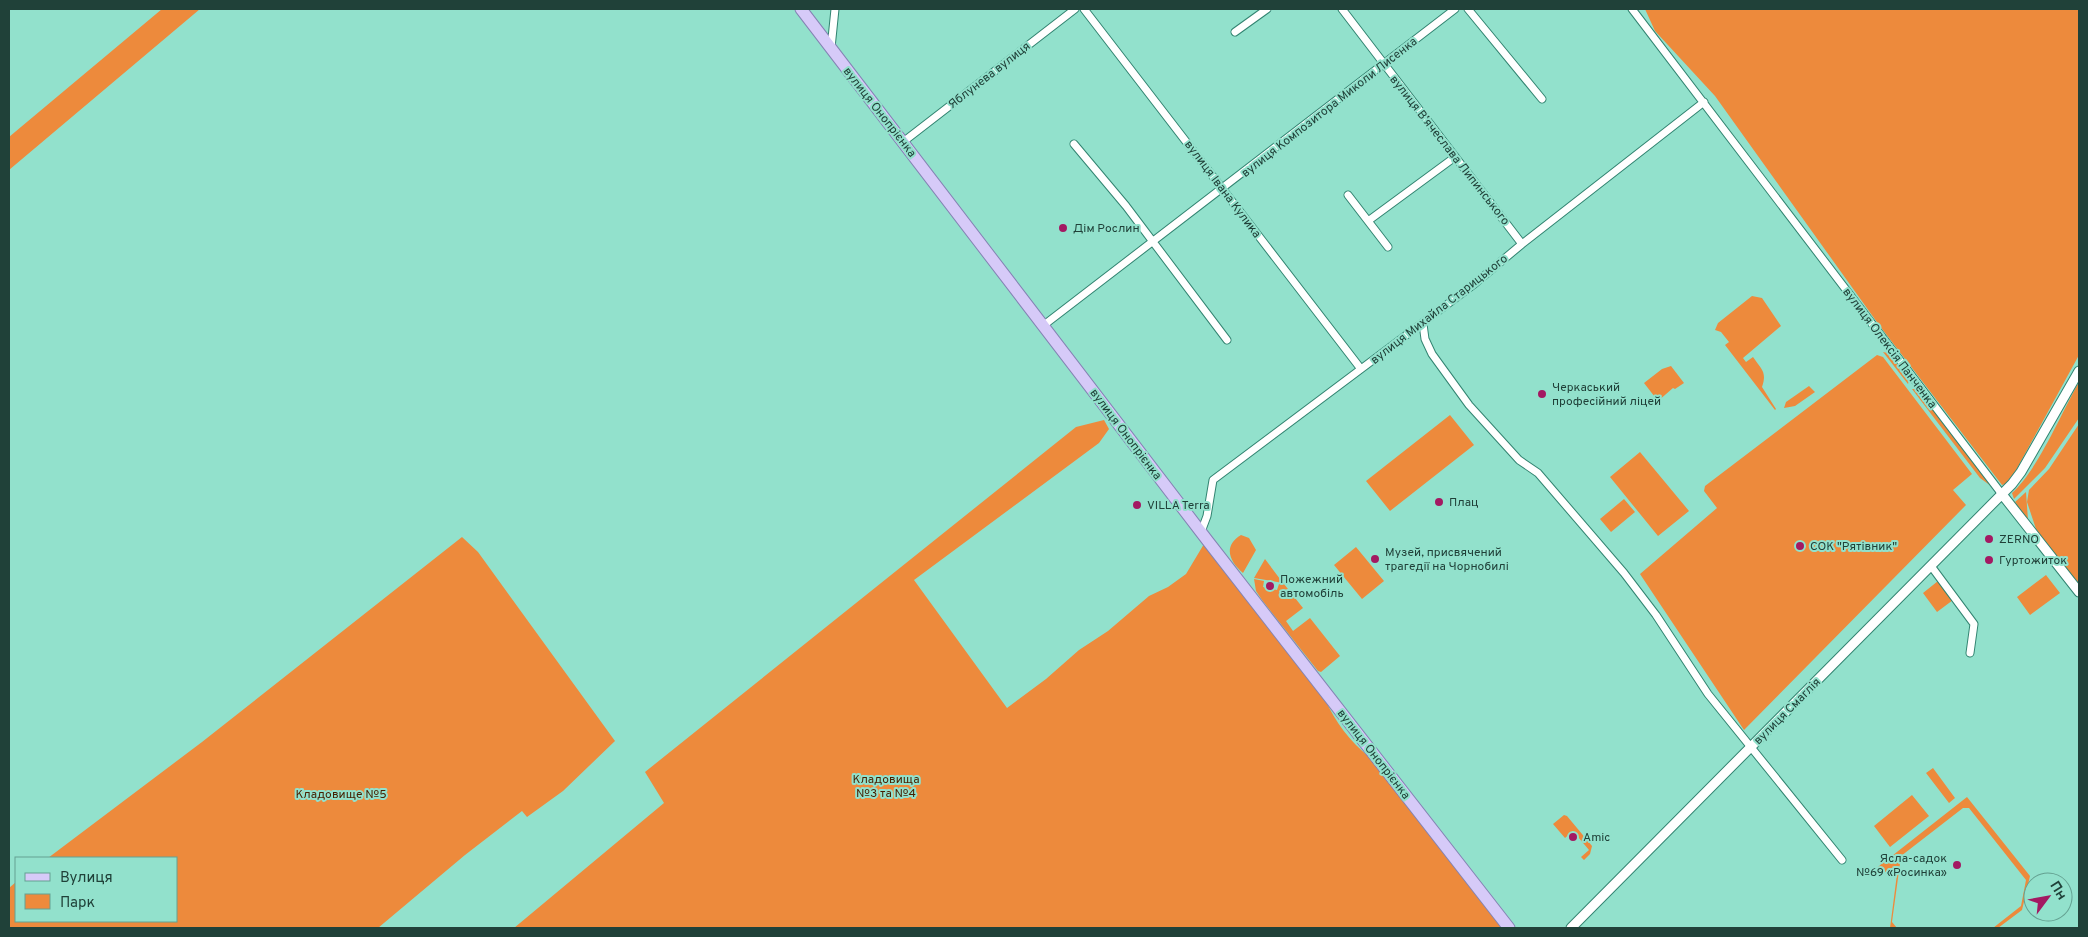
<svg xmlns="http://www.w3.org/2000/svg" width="2088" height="937" font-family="Overpass,sans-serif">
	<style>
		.green { fill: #ed8a3c }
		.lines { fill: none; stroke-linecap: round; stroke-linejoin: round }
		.minor-casing { stroke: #328471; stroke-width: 9 }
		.tertiary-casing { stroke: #328471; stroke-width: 11 }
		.primary-casing { stroke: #8483b3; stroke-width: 13 }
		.minor { stroke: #fff; stroke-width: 7 }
		.tertiary { stroke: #fff; stroke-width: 9 }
		.primary { stroke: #d6caf8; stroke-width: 11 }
		.poi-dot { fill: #a31962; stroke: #92e1cc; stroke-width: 2 }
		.labels { text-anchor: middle; stroke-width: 4; stroke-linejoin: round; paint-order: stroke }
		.street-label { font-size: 12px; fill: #204139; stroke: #92e1cc }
		.poi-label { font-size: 12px; fill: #204139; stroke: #92e1cc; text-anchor: start }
		.park-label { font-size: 12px; fill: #461f00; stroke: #92e1cc }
	</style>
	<rect width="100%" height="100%" fill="#92e1cc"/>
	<!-- green -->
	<path class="green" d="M162,9H200L9,170V137Z
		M1645,9H2079V355L2015,472L2005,484L2002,485L1879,325L1715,96L1655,31Z
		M1752,296L1762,298L1781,326L1743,358L1746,362L1753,357C1762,370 1767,372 1762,387L1776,409L1775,410L1725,345L1729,342L1721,332L1715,330L1718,323Z
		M1883,352L1892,354L1910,378L1908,384Z
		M1877,355L1883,357L1972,474L1953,490L1966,505L1744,730L1640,574L1717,508L1704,491L1705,486Z
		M1671,366L1684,383L1675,389L1673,388L1658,401L1644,383L1662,369Z
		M2079,382V418L2045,468L2014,499L2012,493C2037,471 2061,414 2079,382Z
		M1809,386L1815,392L1795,406L1784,408L1786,402Z
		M1912,389H1917L1991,486L1980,478Z
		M1450,415L1474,445L1390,511L1366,481Z
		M1104,420L1109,429L1099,443L914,580L1007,708L1046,679L1079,650L1108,631L1149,596L1168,587L1186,574L1204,544L1325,699C1335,722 1350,741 1369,757L1502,928H514L664,803L645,772L1076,427Z
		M2079,424V587L2036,529L2027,502L2029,490L2049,469Z
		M1640,452L1689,511L1658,536L1610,477Z
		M2026,492L2028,520L2015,502Z
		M1624,499L1635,512L1611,532L1600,519Z
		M1241,535L1249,538L1256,550L1243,573C1229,561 1223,546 1241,535Z
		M462,537L478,552L615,741L563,791L527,817L522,811L465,855L378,928H9V888L16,882V921H176V858H48L202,742Z
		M1356,547L1384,581L1362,599L1334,565Z
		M1265,559L1283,583L1254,578Z
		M2046,575L2060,593L2030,615L2017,597Z
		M1254,579L1264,581L1263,587L1277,590L1279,584H1284L1303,608L1286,621L1293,631L1310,618L1340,656L1321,672L1318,671L1262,600L1256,591Z
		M1938,581L1953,600L1937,612L1923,593Z
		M1933,768L1955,798L1949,803L1926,773Z
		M1912,795L1929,816L1890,847L1874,826Z
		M1967,797L2030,876L2022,910L1998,928H1993L2021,906L2026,880L1969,808H1963L1901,856L1892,922L1897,928H1890L1897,874L1874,870Z
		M1564,815L1567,816L1592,846L1590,854L1584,860L1581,857L1589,850L1573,831L1565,838L1553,824Z"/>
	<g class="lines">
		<!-- minor casing -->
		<g class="minor-casing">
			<path id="minor" d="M1084,9L1361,369
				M1342,9L1522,244
				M1468,9L1542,99
				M1632,9L2001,493
				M1235,32L1267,9
				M831,48L835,9
				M903,142L1075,9
				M1074,144L1126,206L1227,340
				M1348,195L1388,247
				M1368,221L1455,157
				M1423,324L1425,339L1432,354L1469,405L1519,460L1538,473L1624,573L1656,615L1708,694L1842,860
				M1044,325L1455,9
				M1201,532L1207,516L1213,480L1473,285L1522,244L1704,102
				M1931,566L1974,624L1970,653"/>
		</g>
		<!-- tertiary casing -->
		<g class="tertiary-casing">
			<path id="tertiary" d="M2001,493L2079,592
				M1571,928L2012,484L2021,472L2079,371"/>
		</g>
		<!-- primary casing -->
		<g class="primary-casing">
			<path id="primary" d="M801,9L1207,540L1509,928"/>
		</g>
		<!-- minor -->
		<use href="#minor" class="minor"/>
		<!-- tertiary -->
		<use href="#tertiary" class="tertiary"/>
		<!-- primary -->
		<use href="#primary" class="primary"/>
	</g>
	<!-- markers -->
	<g class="poi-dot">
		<circle cx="1063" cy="228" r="5"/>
		<circle cx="1542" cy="394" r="5"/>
		<circle cx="1439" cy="502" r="5"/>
		<circle cx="1137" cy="505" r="5"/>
		<circle cx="1989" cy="539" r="5"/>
		<circle cx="1800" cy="546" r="5"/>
		<circle cx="1375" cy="559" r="5"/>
		<circle cx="1989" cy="560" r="5"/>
		<circle cx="1270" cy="586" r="5"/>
		<circle cx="1573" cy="837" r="5"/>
		<circle cx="1957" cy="865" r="5"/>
	</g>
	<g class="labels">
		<!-- street labels -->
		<g class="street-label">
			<text transform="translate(989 75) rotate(-38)" y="4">Яблунева вулиця</text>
			<text transform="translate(1329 107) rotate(-38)" y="4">вулиця Композитора Миколи Лисенка</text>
			<text transform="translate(880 112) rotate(52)" y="4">вулиця Онопрієнка</text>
			<text transform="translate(1450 150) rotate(52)" y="4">вулиця Вʼячеслава Липинського</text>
			<text transform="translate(1223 189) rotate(53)" y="4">вулиця Івана Кулика</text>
			<text transform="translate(1439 309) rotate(-38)" y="4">вулиця Михайла Старицького</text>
			<text transform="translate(1890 348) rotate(53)" y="4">вулиця Олексія Панченка</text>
			<text transform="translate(1126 434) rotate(53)" y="4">вулиця Онопрієнка</text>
			<text transform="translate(1787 711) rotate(-45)" y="4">вулиця Смаглія</text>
			<text transform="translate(1374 754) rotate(52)" y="4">вулиця Онопрієнка</text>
		</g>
		<!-- poi labels -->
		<g class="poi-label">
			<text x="1073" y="232">Дім Рослин</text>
			<text x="1552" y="391">Черкаський<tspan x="1552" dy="14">професійний ліцей</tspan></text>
			<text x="1449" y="506">Плац</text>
			<text x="1147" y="509">VILLA Terra</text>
			<text x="1999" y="543">ZERNO</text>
			<text x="1810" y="550">СОК "Рятівник"</text>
			<text x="1385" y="556">Музей, присвячений<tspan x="1385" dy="14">трагедії на Чорнобилі</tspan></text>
			<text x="1999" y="564">Гуртожиток</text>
			<text x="1280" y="583">Пожежний<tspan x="1280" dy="14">автомобіль</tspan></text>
			<text x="1583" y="841">Amic</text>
			<text x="1947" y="862" text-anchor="end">Ясла-садок<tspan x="1947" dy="14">№69 «Росинка»</tspan></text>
		</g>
		<!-- park labels -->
		<g class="park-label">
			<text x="886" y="783">Кладовища<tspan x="886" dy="14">№3 та №4</tspan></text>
			<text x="341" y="798">Кладовище №5</text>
		</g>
	</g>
	<!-- border -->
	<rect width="2088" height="937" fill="none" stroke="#204139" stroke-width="20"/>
	<!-- legend -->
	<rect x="15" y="857" width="162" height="65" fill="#92e1cc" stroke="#64a191"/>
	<rect x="25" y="873" width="25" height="8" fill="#d6caf8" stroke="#64a191"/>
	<text x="60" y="882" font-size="15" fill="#204139">Вулиця</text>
	<rect x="25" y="894" width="25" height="15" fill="#ed8a3c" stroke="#64a191"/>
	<text x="60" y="907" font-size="15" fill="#204139">Парк</text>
	<!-- north arrow -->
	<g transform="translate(2048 897) rotate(58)"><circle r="24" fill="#92e1cc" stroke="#64a191"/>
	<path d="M0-4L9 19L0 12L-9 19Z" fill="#a31962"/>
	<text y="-8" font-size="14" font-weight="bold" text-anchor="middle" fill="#204139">Пн</text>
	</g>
</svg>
